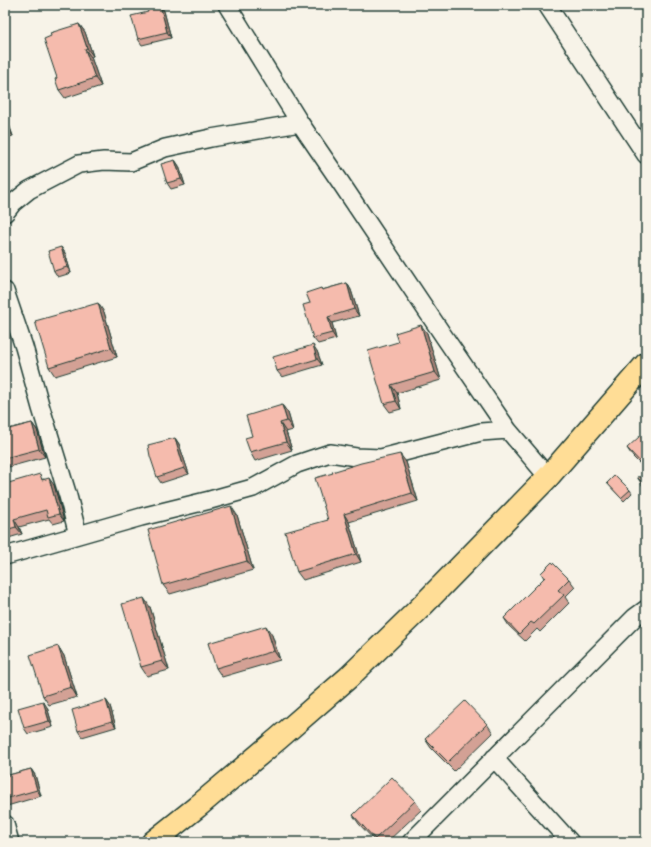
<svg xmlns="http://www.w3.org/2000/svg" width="651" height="847" font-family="'Shantell Sans',sans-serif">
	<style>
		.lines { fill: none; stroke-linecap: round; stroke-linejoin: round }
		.minor-casing { stroke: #1f3d34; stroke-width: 20 }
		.major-casing { stroke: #1f3d34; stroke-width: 25 }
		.minor { stroke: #f7f3e8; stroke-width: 17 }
		.major { stroke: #ffdd96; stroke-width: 22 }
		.wall { fill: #d3a195; stroke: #1f3d34 }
		.shaded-wall { fill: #ac8379; stroke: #1f3d34 }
		.building { fill: #f5bbad; stroke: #1f3d34 }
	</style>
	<rect width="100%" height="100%" fill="#f7f3e8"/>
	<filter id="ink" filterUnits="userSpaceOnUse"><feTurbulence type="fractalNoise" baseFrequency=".025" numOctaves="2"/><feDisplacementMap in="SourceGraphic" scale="8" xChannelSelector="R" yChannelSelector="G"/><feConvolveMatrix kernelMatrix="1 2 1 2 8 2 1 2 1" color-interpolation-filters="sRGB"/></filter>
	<g filter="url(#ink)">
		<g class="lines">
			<!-- minor casing -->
			<g class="minor-casing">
				<path id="minor" d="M227,5L300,123L341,183L445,338L508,430L548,477
					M547,5L646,155
					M5,213L13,203L29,190L79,164L104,161L131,162L165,148L211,138L300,123
					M5,291L24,347L41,408L68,496L78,535
					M5,556L141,517L210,500L253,488L297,464L330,453L356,457L381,458L481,432L508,430
					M494,758L570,842
					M5,824L10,842
					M411,842L635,617L646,609"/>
			</g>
			<!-- major casing -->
			<g class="major-casing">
				<path id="major" d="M153,842L197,807L279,738L349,677L416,612L548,477L646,364"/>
			</g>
			<!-- minor -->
			<use href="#minor" class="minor"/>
			<!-- major -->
			<use href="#major" class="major"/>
		</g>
		<!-- wall -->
		<path class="wall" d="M160,5L164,11L171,38L142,45L138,39L148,12Z
			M79,24L85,32L93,56L91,57L101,86L65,98L59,90L51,36Z
			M5,115L13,136L5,138Z
			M175,160L179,166L185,185L171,189L167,183Z
			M61,247L65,253L71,273L58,277L54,271Z
			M347,283L351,290L359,316L332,323L336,339L318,344L313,338L310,303L321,288L322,290Z
			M67,312H104L117,357L55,376L49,367Z
			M427,333L441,380L397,393L401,409L390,412L384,404L398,342Z
			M317,351L322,365L282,377L277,371Z
			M282,405L288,413L293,430L286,432L292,450L255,461L250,452L252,436Z
			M32,423L37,430L45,457L5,468V430Z
			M175,438L179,444L189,474L161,483L157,477Z
			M646,442V470L633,457L627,448Z
			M406,462L418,501L349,522L361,562L303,580L297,572L328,520Z
			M5,476L7,484L44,479L54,485L64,521L53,524L49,519L19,527L22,534L5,539Z
			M637,477H646V488L643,486Z
			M607,483L630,490L632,493L624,501Z
			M237,515L253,570L170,594L163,585Z
			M541,573L569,579L575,587L565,597L569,603L540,632L537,629L525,641L509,626L504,618L544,578Z
			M150,607L169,670L147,676L141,667Z
			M272,635L280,660L222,677L216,668Z
			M58,646L64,656L77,697L49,705L43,696Z
			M106,700L110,706L116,727L82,737L78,731Z
			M47,707L53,727L28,734L24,728Z
			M487,724L493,733L454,771L431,748L425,739Z
			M31,769L35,775L41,796L7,806L5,803V776Z
			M415,801L421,810L387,842H376L359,824L353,815Z"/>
		<!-- shaded-wall -->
		<path class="shaded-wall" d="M160,5L164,11L171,38L167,32Z
			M79,24L85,32L93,56L87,48Z
			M85,49L91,57L101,86L95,78Z
			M5,115L6,116L13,136L8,130L5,120Z
			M175,160L179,166L185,185L181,179Z
			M61,247L65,253L71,273L67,267Z
			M347,283L351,290L359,316L354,309Z
			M98,303L104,312L117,357L111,348Z
			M328,317L332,323L336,339L332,333Z
			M421,325L427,333L441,380L435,372Z
			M313,345L317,351L322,365L317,359Z
			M391,385L397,393L401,409L396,401Z
			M282,405L288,413L293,430L287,421Z
			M32,423L37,430L45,457L39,449Z
			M280,423L286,432L292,450L286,442Z
			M175,438L179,444L189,474L184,468Z
			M400,454L406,462L418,501L412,493Z
			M5,476L10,492L5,486Z
			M49,478L54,485L64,521L59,514Z
			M231,506L237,515L253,570L247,561Z
			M344,514L349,522L361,562L356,554Z
			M14,519L19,527L22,534L16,527Z
			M144,598L150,607L169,670L162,661Z
			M266,626L272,635L280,660L274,651Z
			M58,646L64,656L77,697L71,687Z
			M106,700L110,706L116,727L112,721Z
			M43,701L47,707L53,727L49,721Z
			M31,769L35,775L41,796L37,790Z"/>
		<!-- building -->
		<path class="building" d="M160,5L167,32L138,39L131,16L148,12L147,9Z
			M79,24L87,48L85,49L95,78L59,90L55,79L57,78L44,39L51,36L50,33Z
			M5,120L8,130L5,131Z
			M175,160L181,179L167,183L161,164Z
			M61,247L67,267L54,271L48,251Z
			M347,283L354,309L328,317L332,333L313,338L303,305L310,303L306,293L321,288L322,290Z
			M98,303L111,348L49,367L35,321L67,312Z
			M421,325L435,372L391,385L396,401L384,404L368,351L398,342L395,333Z
			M313,345L317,359L277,371L273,357Z
			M282,405L287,421L280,423L286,442L250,452L245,438L252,436L246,416Z
			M32,423L39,449L5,458V430Z
			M640,436L646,442V468L627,448Z
			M175,438L184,468L157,477L150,456L148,445Z
			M400,454L412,493L344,514L356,554L297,572L285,532L328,520L315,478L333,473L332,472L361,463Z
			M40,474L42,480L49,478L59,514L48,517L46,510L14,519L16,527L5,530V484Z
			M615,475L630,490L621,498L607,483Z
			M637,477H646V486Z
			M231,506L247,561L163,585L148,530Z
			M552,562L569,579L558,590L564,595L534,624L531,622L519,634L504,618L545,577L541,573Z
			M144,598L162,661L141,667L122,604Z
			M266,626L274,651L216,668L208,643Z
			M58,646L71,687L43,696L30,655Z
			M106,700L112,721L78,731L72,710Z
			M43,701L49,721L24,728L18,708Z
			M465,701L487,724L448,762L425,739Z
			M31,769L37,790L5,799V776Z
			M392,777L415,801L375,839L353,815Z"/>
	</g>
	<!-- margin -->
	<rect width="651" height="847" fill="none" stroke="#f7f3e8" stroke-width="20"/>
	<rect x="10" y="10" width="631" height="827" fill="none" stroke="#1f3d34" stroke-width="1.5" filter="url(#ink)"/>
</svg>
